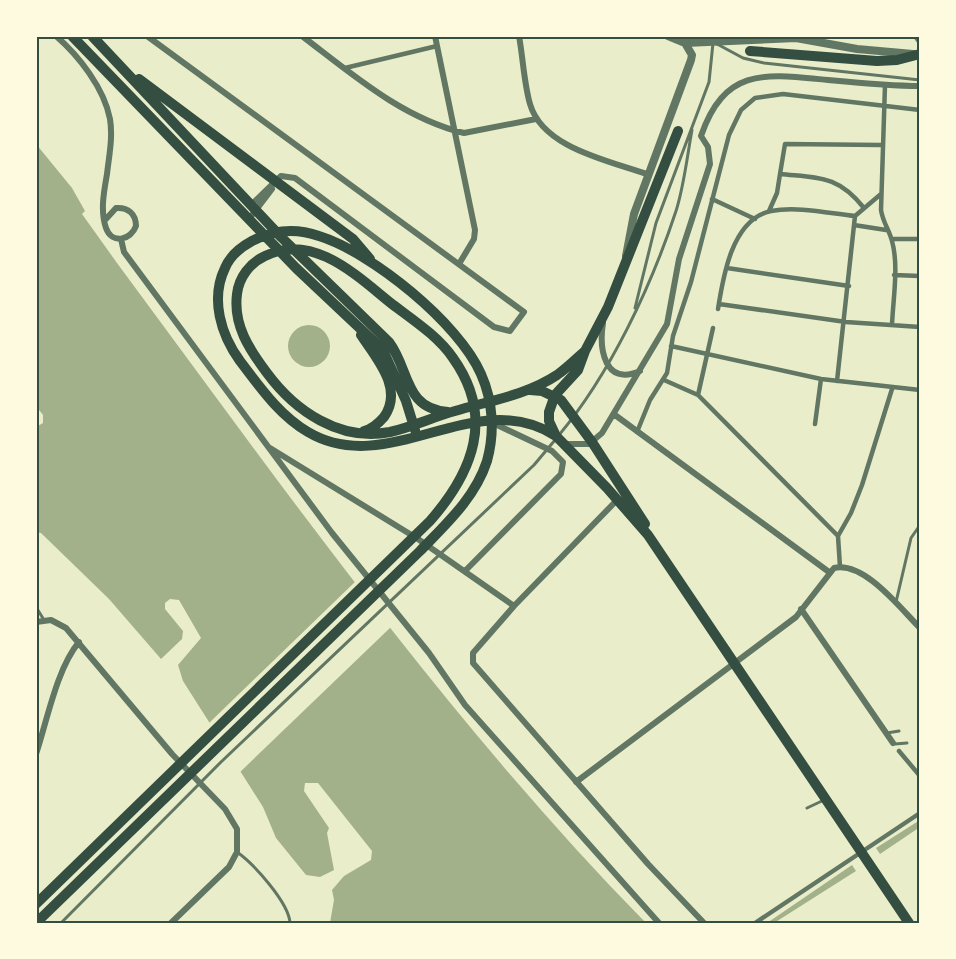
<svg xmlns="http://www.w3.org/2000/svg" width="956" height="959" font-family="'Source Sans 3',sans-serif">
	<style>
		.water { fill: #a3b18a }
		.pier { fill: #e9edc9 }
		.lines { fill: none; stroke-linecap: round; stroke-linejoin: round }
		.service { stroke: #617663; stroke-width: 3 }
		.pedestrian { stroke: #617663; stroke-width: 4.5 }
		.minor { stroke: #617663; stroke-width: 6 }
		.tertiary { stroke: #617663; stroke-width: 8 }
		.primary { stroke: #344e41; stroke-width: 10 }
		.neatline { fill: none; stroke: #344e41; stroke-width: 2 }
	</style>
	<rect width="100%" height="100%" fill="#e9edc9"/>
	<!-- water -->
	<path class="water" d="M36,144L72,188L85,211L82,214L117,263C285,490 448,721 646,923H330L334,900L332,890L344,876L371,860L372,851L318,783H305L304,791L329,828L327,833L334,870L320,877L306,875L276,838L263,807L183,681L178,665L201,638L179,600L170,599L165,603V609L183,631L182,639L161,659L109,599L41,533L36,532V427L43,423V415L36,406Z
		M288 346a21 21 0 1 1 42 0a21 21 0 1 1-42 0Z
		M920,820V827L880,854L876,848Z
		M852,865L856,871L774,923H767Z"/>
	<!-- pier -->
	<path class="pier" d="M357,580L392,626L238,774L208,724Z"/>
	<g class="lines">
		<!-- service -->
		<path class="service" d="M717,44L743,58L764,63L920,80
			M635,308L656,223L709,82L713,43
			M559,435C610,374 651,287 676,211C684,186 687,157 692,130
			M896,602L911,538L920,525
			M36,607L44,620
			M887,733L899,731
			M895,744L907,743
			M807,808L824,800
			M237,852C254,864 289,903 290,923
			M61,923L221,762L534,465L555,440"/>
		<!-- pedestrian -->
		<path class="pedestrian" d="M915,36L920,43
			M345,68L437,46
			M885,85L881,210C883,223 889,229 892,241C899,266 893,299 892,325
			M780,174L785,144L881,145
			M712,199L755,219
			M769,211L777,193L780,174C819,178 838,175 864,208
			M854,225L886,230
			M892,239H920
			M727,268L849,286
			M894,275L920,276
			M719,304L846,322L920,327
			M718,309C723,277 732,219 771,211C797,206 828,213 855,216L881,194
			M713,328L698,395L838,536
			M671,346L821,379L920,390
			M664,380L698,395
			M837,381L855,216
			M815,424L821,379
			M637,432L650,400L667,373L673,336L691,282L729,135L741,110L755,98L783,94L920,110
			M840,567L838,536L851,513L862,485L892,389
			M899,751L920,776
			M755,923L920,813"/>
		<!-- minor -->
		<path class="minor" d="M56,36C79,56 104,88 110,119C113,138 109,156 107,174C104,191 100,211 106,228C112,245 131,240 136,226C136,214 128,207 116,208L106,219
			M147,36L524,312L510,331L494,327L295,178L281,176L250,206
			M302,36C352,74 402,118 464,133L536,119
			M435,36L475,230L474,239L459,264
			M519,36C523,58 524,83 530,104C543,149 611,161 649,175
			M249,219L272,189
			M121,239L124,252L332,533L429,653L465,705L659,923
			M603,323C599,348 604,387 640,371
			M615,415L829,572
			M566,444H589L602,433L667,324L679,259L710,164L708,147L701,136C725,66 767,74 828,80C859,83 889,86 920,86
			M270,448L418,539L514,606
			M618,499L514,606L473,653V663L648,864L704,923
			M465,571L561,474L563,462L552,451L495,424
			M801,609L893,743
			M36,622L51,620L66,628L172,754L225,809L237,829V852L229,867L171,923
			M36,754C47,721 57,668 79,642
			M576,782L796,617L834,568C864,561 900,608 920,628"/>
		<!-- tertiary -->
		<path class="tertiary" d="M685,43L796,38L857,49L913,54
			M626,256L634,214L691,60L692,55L685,43L668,36"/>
		<!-- primary -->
		<path class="primary" d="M72,36L296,268L383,350L406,401L415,430
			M92,36L281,237L389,342C410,370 404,409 448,412
			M750,51L877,61L897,60L920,54
			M139,79L353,239L370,259
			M678,131L608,307L585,351L578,370L555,395L549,412V421L556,436L607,488L648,535L909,923
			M361,335C377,359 404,389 384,417C378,424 372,429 364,431
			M530,390L542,391L561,400L592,442L645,524
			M36,904L430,521C473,472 495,417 453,358C438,336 413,320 392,304C357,276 313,232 265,256C250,263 239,277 237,294C233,325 249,349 267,373C295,411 340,442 390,432C412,427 433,417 455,411C489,401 527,395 557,375C567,368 576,359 585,351
			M36,923L420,551C446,524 475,498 487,461C495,432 493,401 481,374C459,323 371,252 319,236C296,228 273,230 252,241C241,247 230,256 225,268C210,299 221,335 240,361C260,387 279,415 308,432C389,480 475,384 556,436"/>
	</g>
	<!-- border -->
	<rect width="956" height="959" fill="none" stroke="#fefae0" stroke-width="75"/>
	<rect x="38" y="38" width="880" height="884" class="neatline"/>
</svg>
